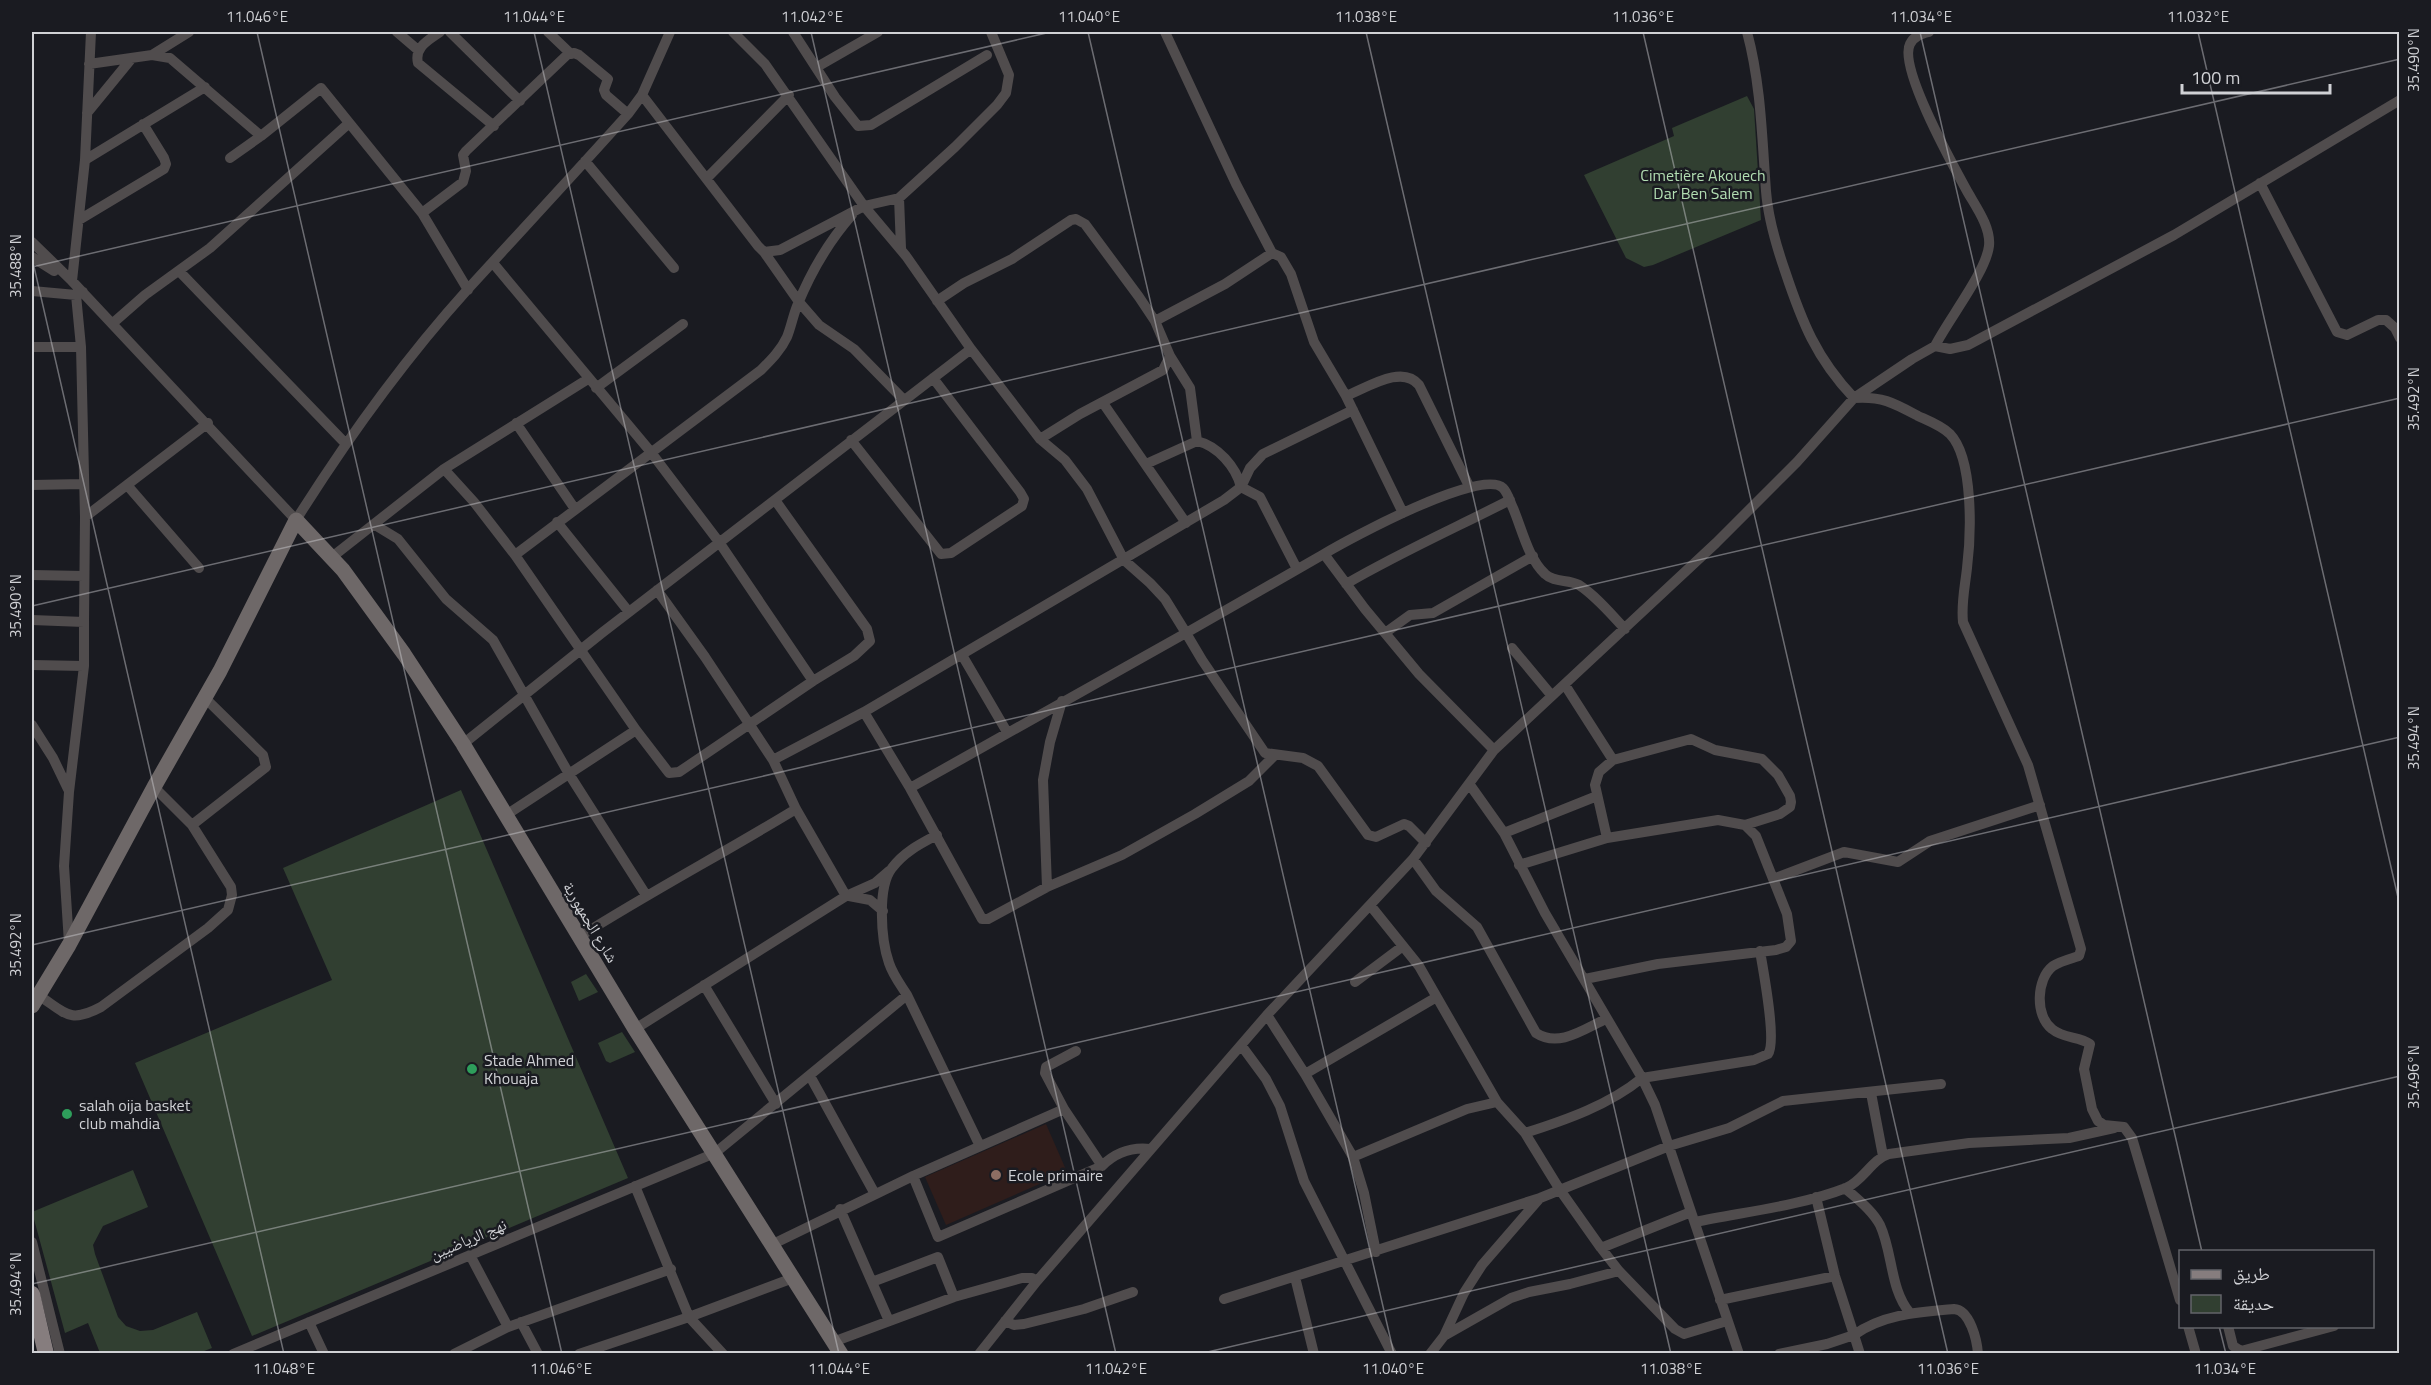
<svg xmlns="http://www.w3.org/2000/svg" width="2431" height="1385" font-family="'Titillium Web','Noto Naskh Arabic',sans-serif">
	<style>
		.education { fill: #2f1d1b }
		.green { fill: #313f31 }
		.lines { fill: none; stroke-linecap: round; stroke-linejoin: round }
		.street { stroke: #504c4d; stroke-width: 10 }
		.secondary { stroke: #6e6868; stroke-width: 15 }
		.primary { stroke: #867d7e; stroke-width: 16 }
		.ticks { fill: none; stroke: #d0d1d5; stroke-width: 1.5; stroke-opacity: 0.45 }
		.leisure-dot { fill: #2e9e5b; stroke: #1a1b21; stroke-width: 2 }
		.education-dot { fill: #8d6e63; stroke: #1a1b21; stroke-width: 2 }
		.labels { text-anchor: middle; stroke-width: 5; stroke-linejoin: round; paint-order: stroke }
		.park-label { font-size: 16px; fill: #b2ddb2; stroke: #1a1b21 }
		.street-label { font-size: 16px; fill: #d0d1d5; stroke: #1a1b21 }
		.poi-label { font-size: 16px; fill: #d0d1d5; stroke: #1a1b21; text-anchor: start }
		.neatline { fill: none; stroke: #d0d1d5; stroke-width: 2 }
		.ticks-label { font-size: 15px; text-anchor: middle; fill: #d0d1d5 }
	</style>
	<rect width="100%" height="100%" fill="#1a1b21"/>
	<!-- education -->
	<path class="education" d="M1046,1124L1067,1172L946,1225L925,1177Z"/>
	<!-- green -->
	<path class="green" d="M1747,96L1754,109L1761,220L1653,265L1644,267L1626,258L1584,175L1674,136L1672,128Z
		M461,790L628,1178L252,1336L135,1063L332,980L283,868Z
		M586,974L598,992L579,1001L571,982Z
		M622,1032L635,1052L610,1063L606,1061L598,1043Z
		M133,1170L148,1207L103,1226L93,1245L95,1254L118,1317L126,1326L140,1331L153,1330L197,1312L212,1348L199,1353H100L88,1323L65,1333L32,1212Z"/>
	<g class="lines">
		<!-- street -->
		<path class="street" d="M397,32L418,50
			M440,32C429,40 414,47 418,63L494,126
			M450,32L520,101
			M548,32L571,54
			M733,32L765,64L864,206L906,256L971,349L1040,439L1065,460L1087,489L1124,560L1150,583L1165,599L1186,633L910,788
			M793,32L835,97L858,126L871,125L987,55
			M1165,32L1236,184L1272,253
			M1747,32C1761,84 1762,137 1766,191C1768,218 1776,245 1785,271C1802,322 1816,358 1854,398C1882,396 1894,403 1918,416C1929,421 1942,426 1950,434C1974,459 1971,536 1967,568C1965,587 1961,603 1963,622L2028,765L2081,949L2079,956C2070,959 2061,961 2053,966C2036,979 2035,1016 2052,1029C2064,1039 2079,1036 2090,1044L2084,1069L2092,1109L2098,1121L2104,1125L2124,1127L2132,1138L2180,1300
			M1929,32C1921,34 1914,36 1910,44C1898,67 1954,167 1967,191C1976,207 1991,227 1989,246C1986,272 1948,320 1935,346
			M152,55L189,32
			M89,64L152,55L170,58L261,136
			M817,67L878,32
			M642,95L758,246L764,252L780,250L864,206L899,198L955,147L997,105L1006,93L1009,75L991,32
			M87,113L132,58
			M230,158L261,136L321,88L422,213L468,290
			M85,160L205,87
			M585,161L674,268
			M707,178L789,95
			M2260,183L2337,332L2347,335L2378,320H2386L2395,328L2400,338
			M899,198L901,248
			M422,213L463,182L466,171L463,155L466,151L568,54L574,53L579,55L608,79L604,90L606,95L628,114
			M79,220L164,169L166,164L164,158L143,124
			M32,242L72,281L296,520C347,439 404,360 468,289C521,231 575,173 628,114L642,95L670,32
			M764,252L799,302L819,325L854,349L903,399
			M32,257L54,271
			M493,263L650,451L719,542L813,681
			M179,271L346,444
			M72,281L85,160L91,32
			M32,291L76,295
			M937,301L964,283L1012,259L1071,220L1076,219L1085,224L1139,297L1155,321L1170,356L1163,370L1080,414L1040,439
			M1155,321L1225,284L1272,253L1281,257L1291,274L1314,342L1346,396L1403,513
			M113,323L145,295L210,248L348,124
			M32,347H81
			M1170,356L1190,388L1197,441C1218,446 1236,467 1241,487L1260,497L1297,569
			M596,388L683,324
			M1346,396C1367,388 1402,364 1419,385L1469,486
			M1103,403L1186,523
			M516,423L575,509
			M851,440L941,554L951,553L1022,506L1024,499L1020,492L933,378
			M1146,464L1197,441
			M444,469L474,502L515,555L636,730L669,773L679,772L813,681L854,656L870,641L867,629L775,500
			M32,485L83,484
			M127,485L199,568
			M85,517L208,423
			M557,522L629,612
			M375,525L398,539L446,599L493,640L569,774L646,895
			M1324,554C1349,539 1482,467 1503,488C1508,493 1510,502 1513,508C1522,529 1528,558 1545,574C1554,583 1568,579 1579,585C1596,596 1611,614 1625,629
			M515,555L761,370C771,360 781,350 787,337C791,327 793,316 797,306C810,274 829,241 852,215
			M332,557L444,469L588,379
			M32,575L84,576
			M1346,584C1399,553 1455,528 1510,500
			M32,620L84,622
			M1385,633L1410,615L1433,613L1533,556
			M1512,648L1552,696
			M962,655L1007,732
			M32,665L84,666
			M864,712L910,788L982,919H988L1047,887L1122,855L1195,814L1249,781L1275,755
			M32,725L53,758L68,789
			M463,744L603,632L971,349
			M773,760L864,712L1224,500L1241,487L1250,468L1263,454L1353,410
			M1613,760L1691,739L1715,750L1762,759L1778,775L1790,796L1791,802L1790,807L1780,814L1745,825
			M1470,785L1504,833L1545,913L1642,1078L1655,1105L1739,1354
			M506,815L636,730
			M192,825L266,767L263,755L205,698
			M1504,833L1597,796
			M937,835C920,844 904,852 892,868C877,887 881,940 889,963C893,975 900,984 907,995L980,1146
			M1426,843L1409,826L1404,824L1376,837L1368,835L1318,766L1303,758L1265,753L1202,660L1186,633L1324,554L1365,609L1419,674L1494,750
			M1413,859L1436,891L1477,927L1536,1033C1559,1048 1584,1029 1606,1019
			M1519,865L1607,838L1595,785L1599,772L1613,760L1565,685
			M1773,879L1844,852L1898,862L1930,841L2040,805
			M1047,887L1043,780L1050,742L1062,701
			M846,896L875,883L889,871
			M849,896L870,900L883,911
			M1370,905L1419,966L1497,1102L1525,1133L1560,1190L1601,1248L1619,1271L1675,1329L1684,1334L1727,1321
			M579,937C650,892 724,853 796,809
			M69,943L64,866L69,792L84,666V622L85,517L81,347L76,295L83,292
			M1585,979L1658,964L1776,950L1786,947L1791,941L1787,914L1756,836L1745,825L1718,820L1607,838
			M1355,982L1403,946
			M704,985L776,1104
			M38,995C66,1013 69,1024 101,1007L208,928L228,910L232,895L231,887L192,825L154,787
			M1267,1015L1305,1074L1353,1157L1364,1193L1376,1252
			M635,1029L846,896L796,809L773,760L705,657L657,590
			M1241,1045L1266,1079L1280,1106L1304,1181L1392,1354
			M1305,1074L1435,998
			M810,1076L875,1194
			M1871,1093L1883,1156
			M1064,1109L1045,1073L1046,1067L1076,1051
			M1525,1133C1566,1120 1609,1105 1642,1078L1754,1060L1768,1054C1777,1042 1763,969 1760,951
			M1353,1157L1467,1109L1497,1102
			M1102,1166C1116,1152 1131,1147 1150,1149
			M635,1186L689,1317L723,1354
			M1845,1188C1857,1199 1872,1210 1880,1225C1893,1253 1890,1290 1910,1313
			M840,1209L889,1321
			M1695,1222C1743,1212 1800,1206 1846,1188C1863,1181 1872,1159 1889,1154L1969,1143L2069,1138L2114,1128
			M32,1242L60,1354
			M771,1245L913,1176L1064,1109L1102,1166L938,1237L913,1176
			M1601,1248L1691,1212
			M470,1255L508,1327
			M1295,1277L1314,1354
			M872,1282L938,1257L954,1297
			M1224,1299L1540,1198L1669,1146L1729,1128L1783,1101L1941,1084
			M1720,1300L1835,1276
			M1005,1321L1014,1325L1024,1324L1084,1309L1133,1292
			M309,1322L324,1354
			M521,1322L538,1354
			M2188,1326L2196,1354
			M2228,1326L2233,1346L2241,1351L2334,1326
			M1444,1336L1464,1293L1482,1265L1540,1198
			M833,1342L954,1297L1022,1278H1032L1037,1281
			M233,1354L715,1153L907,995
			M454,1354L508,1327L671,1269
			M579,1354L689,1317L793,1278
			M979,1354L1037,1281L1267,1015L1413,859L1494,750L1716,543L1797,462L1854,398L1912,359L1935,346L1950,349L1968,345L2174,235L2400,100
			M1430,1354L1444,1336L1511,1298L1529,1292L1570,1284L1619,1271
			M1779,1354L1827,1344L1854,1335L1835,1276L1816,1197
			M1860,1354L1854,1335C1883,1314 1920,1312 1954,1309C1970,1310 1977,1340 1978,1354"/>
		<!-- secondary -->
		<path class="secondary" d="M32,1006L69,945L154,787L220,671L296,520L343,570L404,654L463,744L635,1029L841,1354"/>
		<!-- primary -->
		<path class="primary" d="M32,1294L46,1354"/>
	</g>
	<!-- ticks -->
	<path class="ticks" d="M257,32L562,1354M534,32L839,1354M811,32L1116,1354M1088,32L1394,1354M1366,32L1671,1354M1643,32L1948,1354M1920,32L2202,1252M2198,32L2400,906M32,258L284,1354M32,267L1051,32M32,606L2400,59M32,945L2400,398M32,1284L2400,737M2219,1326L2226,1354M1199,1354L2400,1076"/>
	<!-- markers -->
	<g class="leisure-dot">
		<circle cx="472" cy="1069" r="6"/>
		<circle cx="67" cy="1114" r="6"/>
	</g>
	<circle class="education-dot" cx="996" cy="1175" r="6"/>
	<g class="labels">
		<!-- park labels -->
		<g class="park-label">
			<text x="1703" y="181">Cimetière Akouech<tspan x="1703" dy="18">Dar Ben Salem</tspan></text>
		</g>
		<!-- street labels -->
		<g class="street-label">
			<text transform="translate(591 922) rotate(59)" y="6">شارع الجمهورية</text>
			<text transform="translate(468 1239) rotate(-23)" y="6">نهج الرياضيين</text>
		</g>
		<!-- poi labels -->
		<g class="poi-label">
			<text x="484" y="1066">Stade Ahmed<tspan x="484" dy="18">Khouaja</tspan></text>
			<text x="79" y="1111">salah oija basket<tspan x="79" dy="18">club mahdia</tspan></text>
			<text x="1008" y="1181">Ecole primaire</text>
		</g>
	</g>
	<!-- border -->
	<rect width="2431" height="1385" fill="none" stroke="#1a1b21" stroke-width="66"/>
	<!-- legend -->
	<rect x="2179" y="1250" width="195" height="78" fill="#1a1b21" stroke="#636469" stroke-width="1.5"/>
	<rect x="2191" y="1270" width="30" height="9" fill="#867d7e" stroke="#636469" stroke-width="1.5"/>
	<text x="2233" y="1280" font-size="18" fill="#d0d1d5">طريق</text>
	<rect x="2191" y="1295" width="30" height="18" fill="#313f31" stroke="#636469" stroke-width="1.5"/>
	<text x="2233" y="1310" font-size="18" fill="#d0d1d5">حديقة</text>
	<!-- scale -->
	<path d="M2182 84v9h148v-9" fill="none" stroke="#d0d1d5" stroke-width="3"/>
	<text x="2191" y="84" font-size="18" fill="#d0d1d5" stroke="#1a1b21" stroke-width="4.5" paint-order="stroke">100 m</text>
	<rect x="33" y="33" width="2365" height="1319" class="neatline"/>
	<g class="ticks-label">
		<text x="257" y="22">11.046°E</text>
		<text x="534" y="22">11.044°E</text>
		<text x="812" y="22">11.042°E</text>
		<text x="1089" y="22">11.040°E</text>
		<text x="1366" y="22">11.038°E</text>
		<text x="1643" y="22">11.036°E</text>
		<text x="1921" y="22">11.034°E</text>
		<text x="2198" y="22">11.032°E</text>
		<text transform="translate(2414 60) rotate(-90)" y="5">35.490°N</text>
		<text transform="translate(16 266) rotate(-90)" y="5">35.488°N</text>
		<text transform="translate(2414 399) rotate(-90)" y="5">35.492°N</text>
		<text transform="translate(16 606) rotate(-90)" y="5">35.490°N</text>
		<text transform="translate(2414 738) rotate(-90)" y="5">35.494°N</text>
		<text transform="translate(16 945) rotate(-90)" y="5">35.492°N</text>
		<text transform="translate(2414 1077) rotate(-90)" y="5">35.496°N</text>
		<text transform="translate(16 1284) rotate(-90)" y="5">35.494°N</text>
		<text x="284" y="1374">11.048°E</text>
		<text x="561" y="1374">11.046°E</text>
		<text x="839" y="1374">11.044°E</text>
		<text x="1116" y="1374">11.042°E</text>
		<text x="1393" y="1374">11.040°E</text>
		<text x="1671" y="1374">11.038°E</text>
		<text x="1948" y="1374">11.036°E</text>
		<text x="2225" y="1374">11.034°E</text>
	</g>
</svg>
